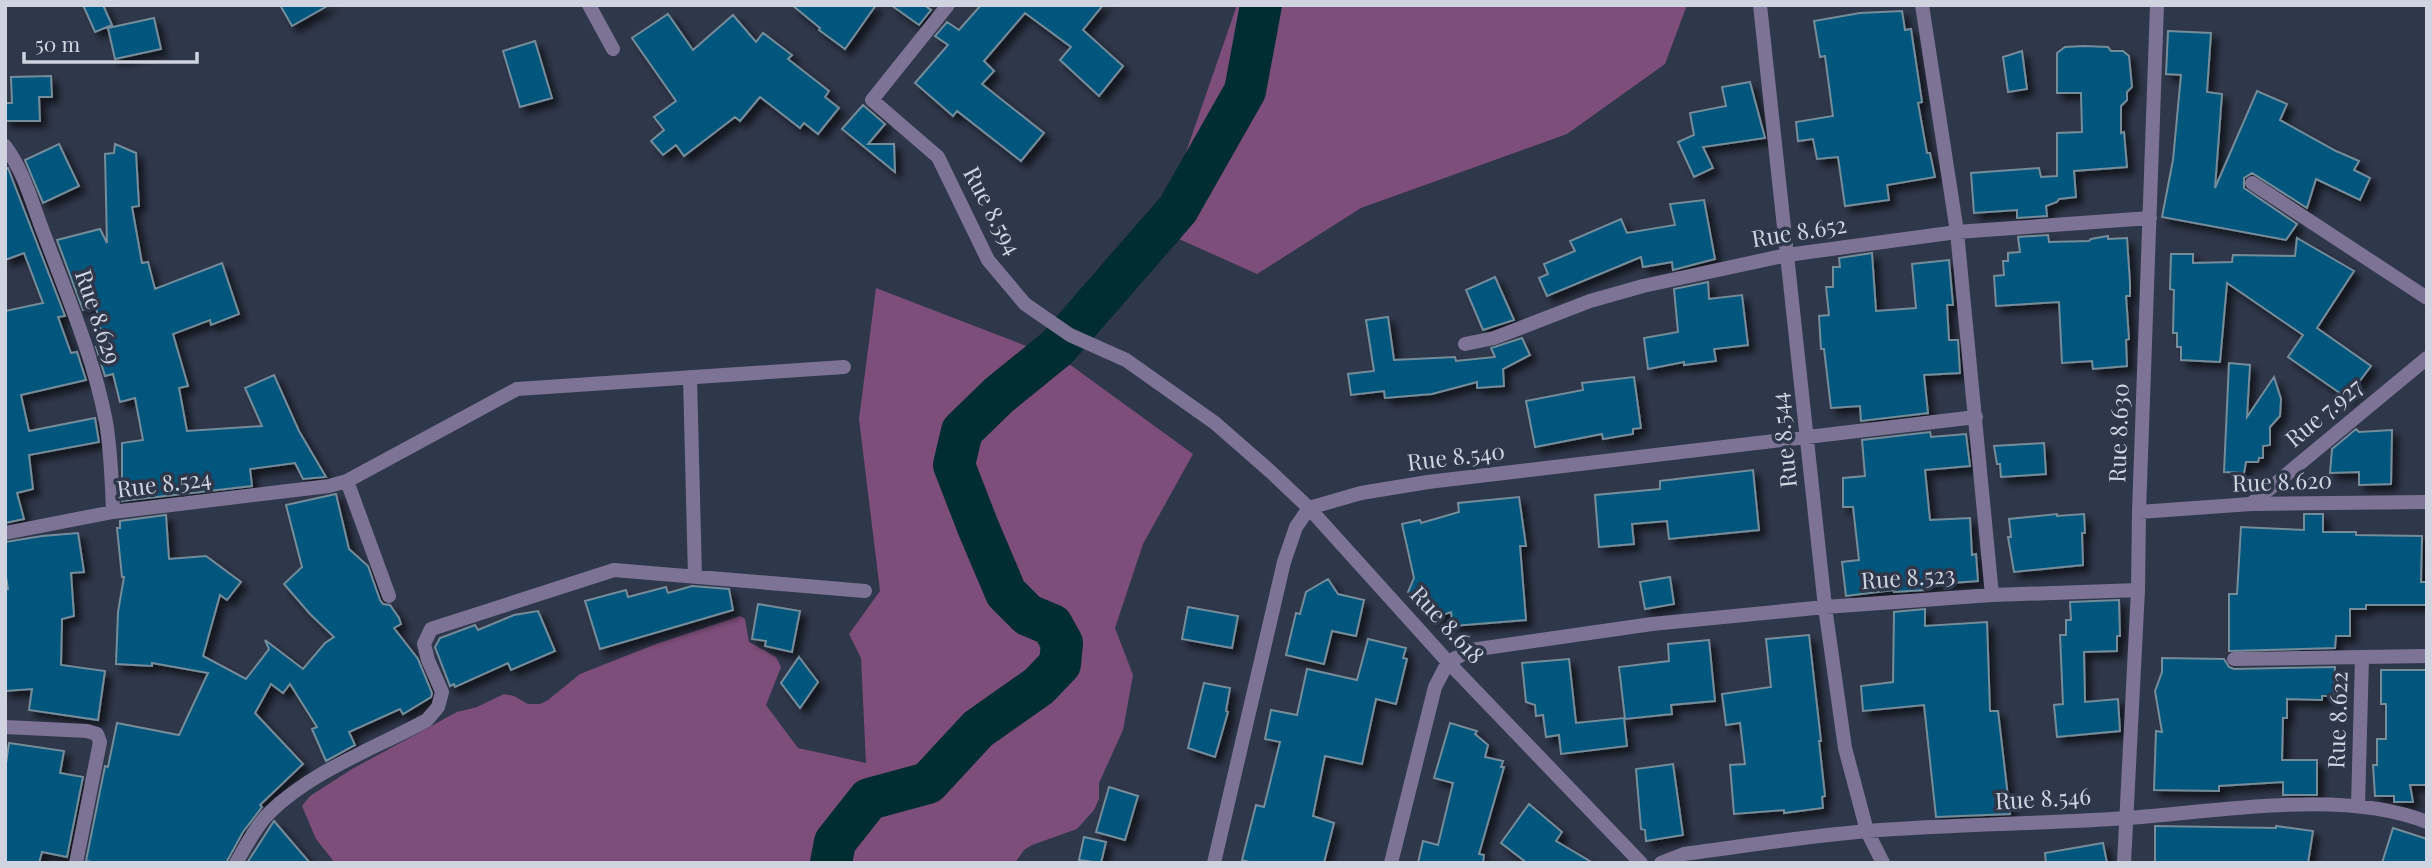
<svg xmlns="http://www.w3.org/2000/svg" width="2432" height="868" font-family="'Playfair Display',serif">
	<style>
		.green { fill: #7d4e7a }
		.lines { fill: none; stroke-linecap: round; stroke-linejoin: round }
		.river { stroke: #002d31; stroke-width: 42 }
		.building { fill: #00567b; stroke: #758c9b; stroke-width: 2; filter: url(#shadow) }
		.street { stroke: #7d7495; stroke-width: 14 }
		.labels { text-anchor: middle; stroke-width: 7; stroke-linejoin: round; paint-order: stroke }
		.street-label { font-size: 23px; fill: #cfd4e0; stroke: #2f374a }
	</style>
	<defs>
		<filter id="shadow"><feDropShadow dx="6" dy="6" stdDeviation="3.5" flood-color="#0009"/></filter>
	</defs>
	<rect width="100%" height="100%" fill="#2f374a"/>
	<!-- green -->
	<path class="green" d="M1237,5H1687L1665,64L1567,134L1361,208L1257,274L1159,230Z
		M876,288L1065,361L1193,454L1143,544L1115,628L1133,675L1123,730L1099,783V799L1094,810L1077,829L1032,845L1024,850L1015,863H335L316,839L302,806L310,796L352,769L457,712L477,707L504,694L514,696L528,704H540L548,700L580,674L656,644L740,616L745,619L749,642L776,657L781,667L766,705L798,748L866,763L861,658L849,634L880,591L859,419Z"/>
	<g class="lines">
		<!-- river -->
		<path class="river" d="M831,863L835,842L869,799L928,783L978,729L1039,686L1060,664L1062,643L1052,625L1028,615L1006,593L978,527L954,465L962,431L999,395L1057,348L1178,209L1245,91L1261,5"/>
	</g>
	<!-- building -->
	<path class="building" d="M83,5H103L112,25L95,32Z
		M280,5H329L292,26Z
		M792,5H876L845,49L819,30L820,28Z
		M891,5H924L931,10L919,25Z
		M981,5H1103L1083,30L1123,66L1099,96L1060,60L1071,47L1025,13L984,61L994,71L982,84L1044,133L1021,161L957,111L953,116L915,83L948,45L935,36L947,22L959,30Z
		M1902,11L1905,30L1911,29L1922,102L1918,103L1927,153H1930L1935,177L1887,185L1889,200L1845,206L1838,157L1817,159L1813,139L1798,141L1796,122L1833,116L1825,56L1820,57L1814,21L1860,13Z
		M668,14L693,50L733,15L756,42L763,33L792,55L788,59L829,91L825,97L839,108L818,134L804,123L800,128L760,97L740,121L735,117L684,156L676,145L663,155L651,141L664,130L654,117L676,101L632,38Z
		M154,18L161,49L115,59L108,28Z
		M2168,31L2211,33L2207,92L2222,94L2215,188L2257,91L2287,104L2280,120L2336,151L2359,161L2354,170L2370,178L2360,200L2316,179L2307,208L2252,173L2244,178V188L2297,224L2286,240L2162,217L2173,160L2181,75L2166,74Z
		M535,41L552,98L520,107L503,51Z
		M2084,46L2108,47L2111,51H2123L2129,56L2132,87L2127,92V100L2121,106V133L2124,132L2127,167L2074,171L2076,197L2059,199L2057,202L2046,206L2047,216L2017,218V210L1974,213L1971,173L2039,168L2041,177L2057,176V133L2082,132L2081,93H2057V53L2065,47Z
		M2022,51L2027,89L2008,92L2003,57Z
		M51,76L52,97H39L40,121H5V103H12L11,77Z
		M1750,82L1765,138L1703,147L1713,168L1694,177L1678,142L1694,135L1690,113L1726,106L1722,87Z
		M863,105L885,124L868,144H894L895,172L842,129Z
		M59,144L79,186L43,203L25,160Z
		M115,144L136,153L139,206L132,207L142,263L148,262L155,289L222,263L239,314L211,325L210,320L173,334L188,386L179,388L187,431L262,426L245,388L274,375L299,431L326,477L303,479L295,463L250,469L252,486L122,501V443L143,440L135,398L120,402L113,374L105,376L96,347L104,345L96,307L83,310L57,240L100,229L107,243L105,154L114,153Z
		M8,168L65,316L58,317L71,353L77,352L86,380L21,395L29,431L95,418L99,442L29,455L33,489L17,493L24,519L5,523V311L43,303L24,253L5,260V169Z
		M1704,200L1715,259L1673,270L1672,262L1643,267L1641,257L1547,296L1539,278L1548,274L1544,264L1575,251L1570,241L1621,219L1627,233L1675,225L1670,204Z
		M2048,235L2049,242L2089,241L2091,239L2108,236V239L2127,238L2130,283V296H2126L2129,339L2126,340L2127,366L2093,369L2092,361L2062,363L2059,302L1996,306L1994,276L2004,275L2003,261H2008V253L2020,252L2018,237Z
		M2297,238L2354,271L2317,328L2371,366L2347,398L2288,357L2303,335L2227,283L2220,362L2181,360V347H2177V333H2173L2174,290L2170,289L2171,254H2193V263L2232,262L2233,255L2295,256Z
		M1872,253L1876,311L1916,308L1912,264L1949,260L1953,305H1947L1949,340H1958L1960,373L1924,375L1928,413L1861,421L1860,406L1831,408L1824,349H1821L1819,316L1829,315L1826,287H1833V267H1840L1839,258Z
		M1495,277L1514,320L1483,330L1466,290Z
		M1708,282L1709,299L1742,295L1748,345L1714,349L1716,361L1684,365V362L1648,369L1644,338L1678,332L1674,289Z
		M1388,317L1394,360L1455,357L1456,361L1495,357L1491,348L1522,338L1530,355L1503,369L1504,386L1477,388V382L1432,394L1385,398L1384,391L1351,395L1348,374L1374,371L1366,320Z
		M2229,363L2250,365L2247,417L2274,377L2281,399L2280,416L2270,427V445L2263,446V458H2259L2258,462H2246L2244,473L2224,472Z
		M1634,377L1641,428L1633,429V434L1603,439L1602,434L1535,447L1526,401L1583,390L1582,383Z
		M2356,429L2359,432L2392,430L2391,484L2359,485V472L2330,473L2332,449Z
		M1930,432L1931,437L1966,434L1970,466L1925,470L1930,520L1970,518L1972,555L1976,554L1978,581L1925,585V590L1894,592V590L1846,596L1842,562L1859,560L1853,507H1843V478L1865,476L1862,440Z
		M2044,443L2046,474L2001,477L2000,464H1997L1994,446Z
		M1753,470L1759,530L1669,539L1667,521L1632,524L1634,544L1599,547L1595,495L1660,489V481Z
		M336,494L349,549L368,566L380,600L383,604L390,605L399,618L401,624L394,628L418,659L432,693L431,697L403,714L400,709L349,732L355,745L326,761L312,729L317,727L290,684L283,693L271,684L255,713L303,764L260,805L262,807L243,832L226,863H98L86,861L105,766L108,767L117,723L179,735L208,673L152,663V666L116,664L118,612L124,577H122L117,528H120V521L166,515L169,559L206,556L241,582L227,600L220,595L203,656L246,679L269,649L265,640L303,669L325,643L334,637L310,614L284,584L302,567L286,505Z
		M1519,497L1526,546H1520L1526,620L1453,626L1451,612L1431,619L1408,592L1414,578L1402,524L1420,520L1421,523L1459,512L1458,503Z
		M2057,514V516L2084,514L2085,533H2082L2083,565L2014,572L2008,537H2011L2009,519Z
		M2304,514H2323V532H2356V535L2422,536L2421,582H2427V605H2366V609H2350V636H2336L2335,648L2229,651V594H2237L2241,527L2304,530Z
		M78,533L84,572L71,573L74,616L62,619L61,665L105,671L98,720L29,710L32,689L5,691V589H8L5,571V542L42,536Z
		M1670,577L1674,604L1645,609L1640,582Z
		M1328,579L1338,594L1364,600L1356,636L1332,631L1324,664L1286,655L1296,613L1300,614L1306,592Z
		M692,586L729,589L733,610L600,649L585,601L626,590L628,597L666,587L668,593Z
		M2119,600L2120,636H2117V651L2084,652L2085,702L2118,699L2120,731L2057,737L2054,705L2063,704L2060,635H2066V620H2071L2070,602Z
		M758,604L800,611L792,652L765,646L766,641L752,639Z
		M1188,607L1238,616L1232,648L1182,639Z
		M1925,609V626L1987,622L1990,711H1998L2010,814L1936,817L1924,705L1863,711L1861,686L1893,682L1894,612Z
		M538,611L555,651L511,670L508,663L455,687L454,684L450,686L435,647L440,638L475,625L478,630L514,615Z
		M1809,635L1821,741H1819L1825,796L1822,797L1823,808L1784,813V810L1734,814L1730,765L1745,764L1740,723L1726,725L1722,694L1771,687L1766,639Z
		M1368,639L1406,648L1403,658L1407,659L1396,704L1376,699L1362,764L1325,756L1313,816L1334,823L1324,863H1253L1242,860L1256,805L1264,807L1280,742L1265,739L1271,710L1297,715L1307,669L1357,680Z
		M1709,640L1715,701L1671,705L1672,714L1625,719L1619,667L1669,661L1668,644Z
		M799,657L818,682L800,708L781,683Z
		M2162,658L2224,659L2229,667L2234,669L2335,667L2334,696H2322V700L2287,699V718H2283L2282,760H2317V795H2283V782L2219,786V791L2154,790L2156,731L2162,732L2155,691L2162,672Z
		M1569,659L1576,723L1624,718L1627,746L1561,754L1559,735L1546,737L1543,715L1536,716L1535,705L1526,702L1522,663Z
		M2381,670H2427V785H2410L2413,802H2394V796H2375L2373,765H2377V739H2386V704H2381Z
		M1204,683L1230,688L1226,711L1228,712L1215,757L1188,748Z
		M1450,723L1477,731L1475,734L1488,745L1485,757L1503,761L1501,767H1504L1479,854L1484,855L1483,863H1418L1423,841L1438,845L1453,783L1434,778Z
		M9,743L64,751L60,773L83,777L67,857L42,852L39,863H5V770Z
		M1673,764L1683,835L1646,841L1645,830L1641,829L1636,769Z
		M1109,787L1138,796L1125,840L1096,832Z
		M1529,804L1562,832L1556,841L1593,863H1527L1501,843Z
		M274,821L310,863H247Z
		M2155,826L2276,828V826L2313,831L2308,863H2155Z
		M2393,828L2427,839V863H2382Z
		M1084,837L1106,842L1101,863L1079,860Z
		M2103,843L2107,863H2046L2045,853Z"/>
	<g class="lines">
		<!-- street -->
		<path class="street" d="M589,5L613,49
			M948,5L872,100L938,157L988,260L1025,304L1070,335L1126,360L1215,423L1271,472L1309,508L1448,662L1641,863
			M1760,5L1825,607L1845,748L1867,831L1883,863
			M5,146C24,171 33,206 44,234C67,295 94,358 106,422C111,452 112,482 113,512
			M2252,183L2427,298
			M1465,344L1494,338L1590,301L1643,286L1787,255L1957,232L2150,218
			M690,377L695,577
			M347,481L389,596
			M2251,504L2427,358
			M2139,512L2251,504L2427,502
			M5,533L113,512L329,486L347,481L517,389L844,367
			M1992,595L2138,590
			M2234,659L2362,657
			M5,727L87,731L97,734L100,742L76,863
			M2358,806L2362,657L2427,656
			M236,863C245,847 256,826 269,813C313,770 374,749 427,720L438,707L442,692L428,660L424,644L431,629L614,570L865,591
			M1214,863L1284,562L1296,527L1309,508L1361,493L1428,482L1976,417
			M1391,863L1435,687L1448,662L1471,650L1652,624L1825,607L1992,595L1957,232L1922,5
			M1661,863L1684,854C1745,846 1807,836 1868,831C1954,824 2041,824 2127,818C2217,812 2343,788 2427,822
			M2124,863L2138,590L2139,512L2157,5"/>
	</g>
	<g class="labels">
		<!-- street labels -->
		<g class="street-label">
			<text transform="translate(992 211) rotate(62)" y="8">Rue 8.594</text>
			<text transform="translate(1799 232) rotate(-9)" y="8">Rue 8.652</text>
			<text transform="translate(98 317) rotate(71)" y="8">Rue 8.629</text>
			<text transform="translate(2324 413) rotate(-40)" y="8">Rue 7.927</text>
			<text transform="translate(2119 433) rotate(-88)" y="8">Rue 8.630</text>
			<text transform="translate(1784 440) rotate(-96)" y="8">Rue 8.544</text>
			<text transform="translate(1456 457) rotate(-7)" y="8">Rue 8.540</text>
			<text transform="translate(2282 482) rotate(-2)" y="8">Rue 8.620</text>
			<text transform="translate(164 484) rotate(-7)" y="8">Rue 8.524</text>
			<text transform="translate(1908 578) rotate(-4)" y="8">Rue 8.523</text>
			<text transform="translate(1447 625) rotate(47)" y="8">Rue 8.618</text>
			<text transform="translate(2338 720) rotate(-88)" y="8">Rue 8.622</text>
			<text transform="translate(2043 799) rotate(-3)" y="8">Rue 8.546</text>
		</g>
	</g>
	<!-- border -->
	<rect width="2432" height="868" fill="none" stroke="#cfd4e0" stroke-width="14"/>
	<!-- scale -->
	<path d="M24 52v10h173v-10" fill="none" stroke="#cfd4e0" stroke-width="3.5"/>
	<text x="35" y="52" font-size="21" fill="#cfd4e0" stroke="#2f374a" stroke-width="5" paint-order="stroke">50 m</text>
</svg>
